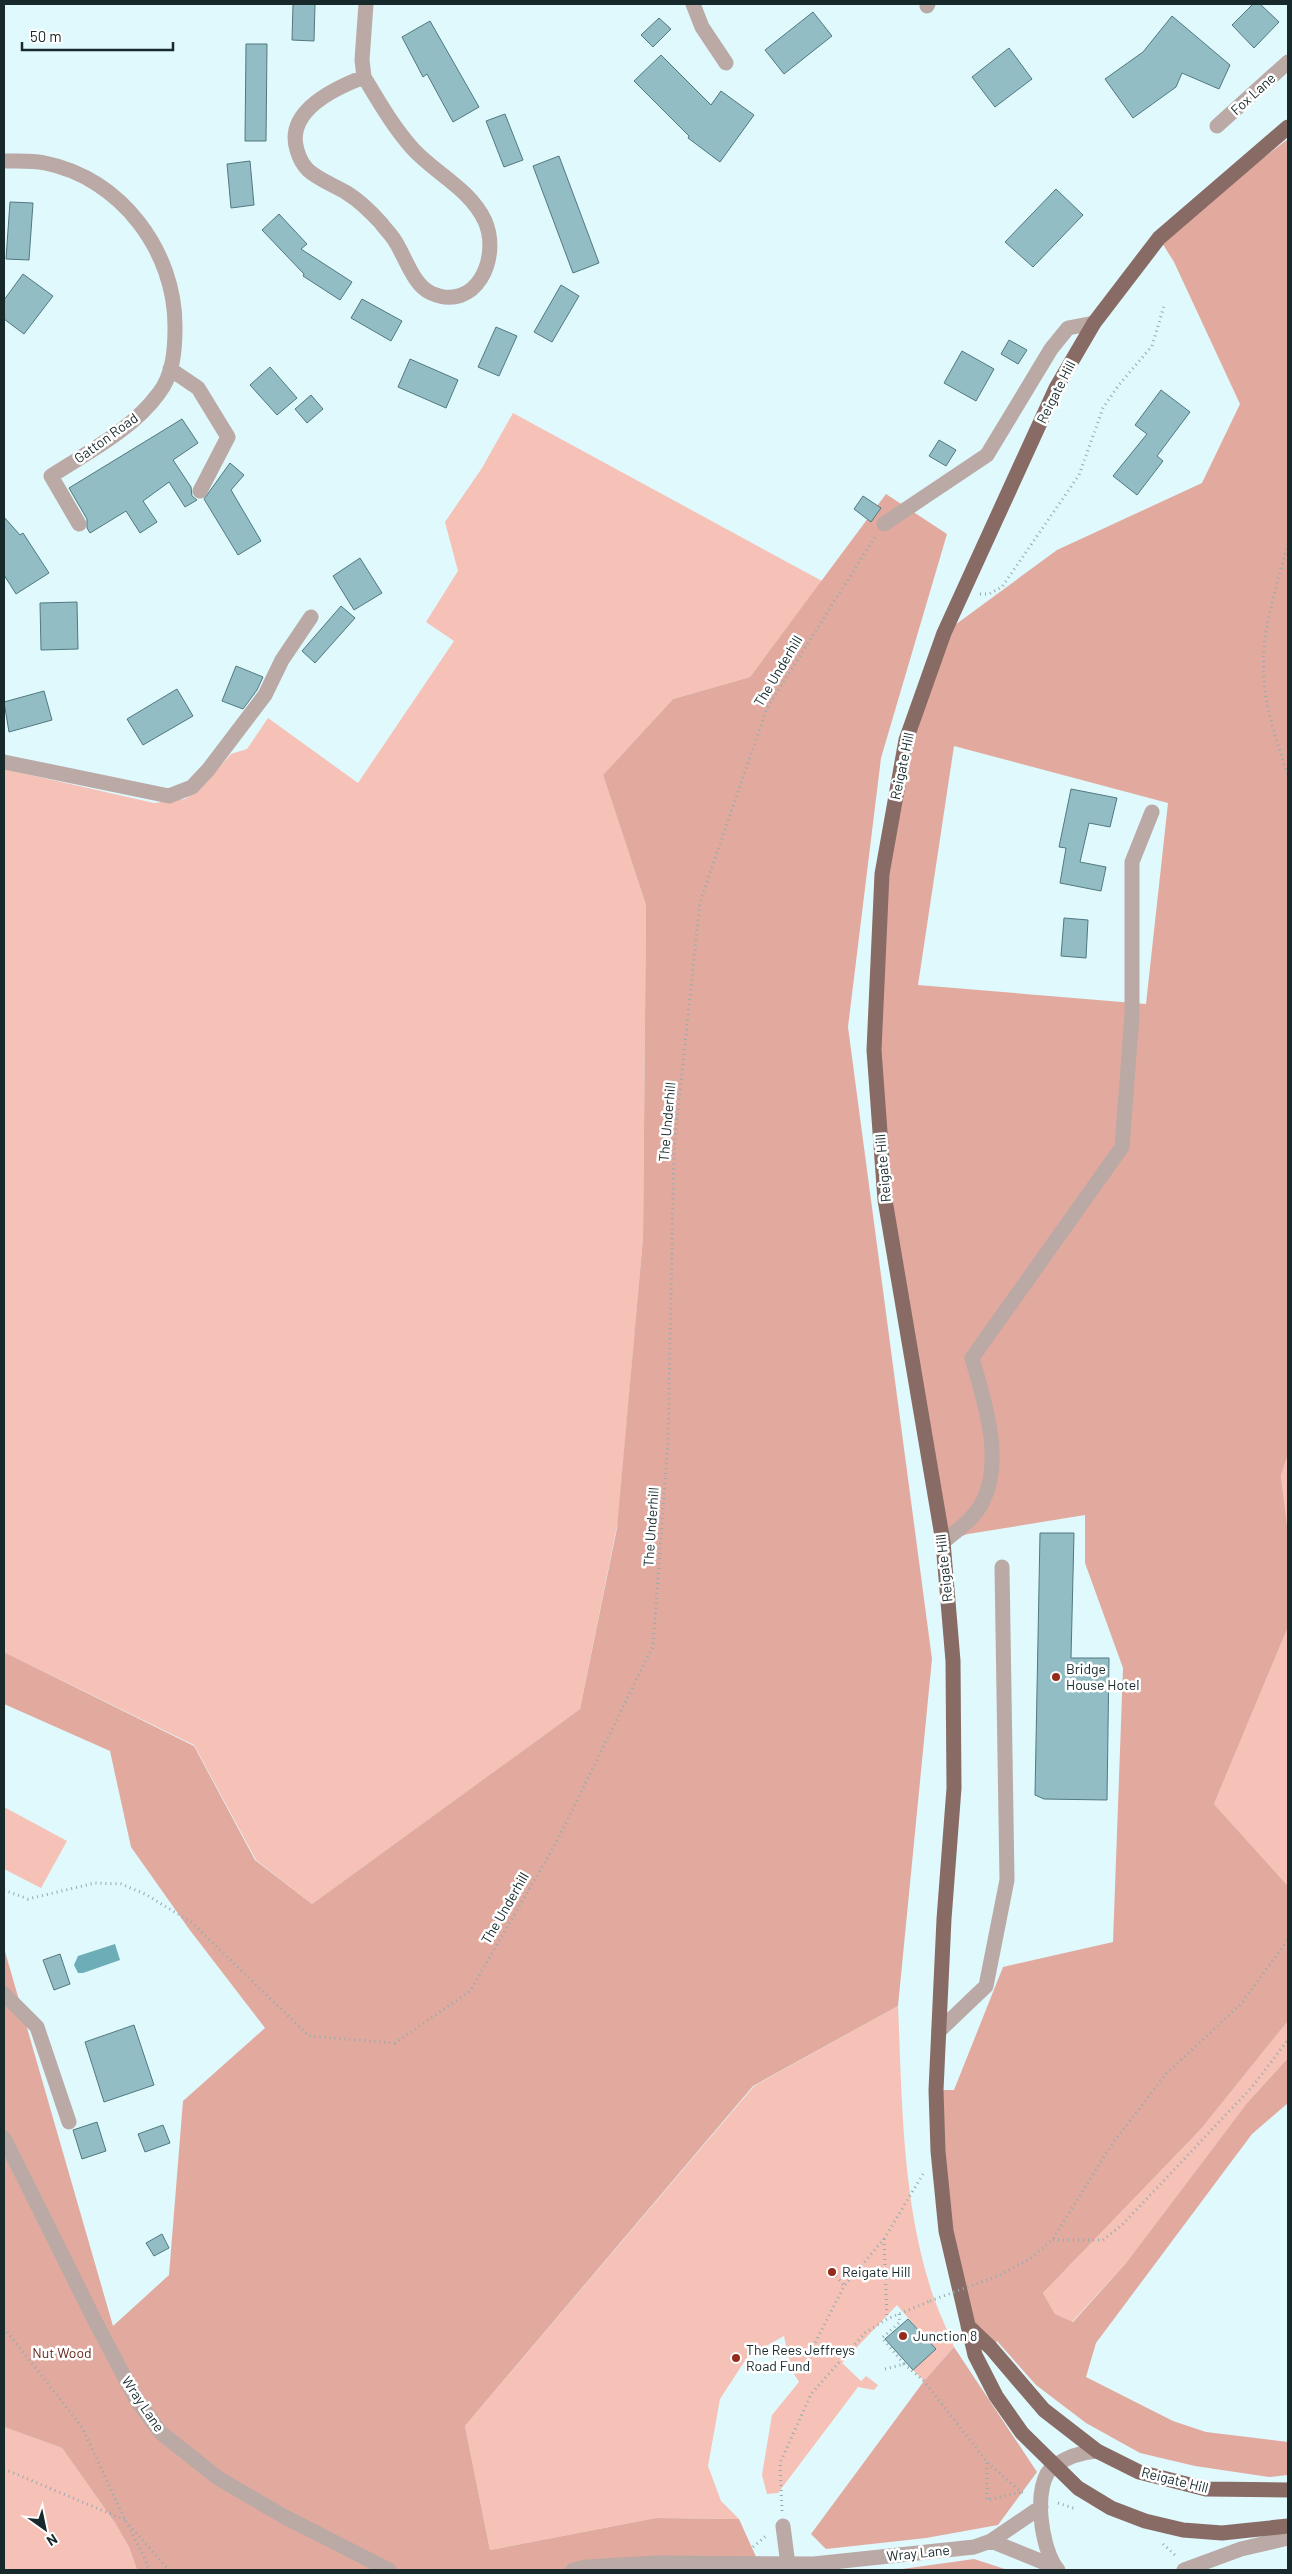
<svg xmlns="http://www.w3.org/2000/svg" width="1292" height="2574" font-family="Barlow,sans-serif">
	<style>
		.green { fill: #f6c1b6 }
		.forest { fill: #e2aa9f; fill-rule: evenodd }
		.water { fill: #6cadb7 }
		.building { fill: #92bdc4; stroke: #517980 }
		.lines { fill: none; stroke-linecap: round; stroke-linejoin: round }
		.path { stroke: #94abae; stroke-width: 3; stroke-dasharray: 1 4; stroke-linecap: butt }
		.minor { stroke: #baa9a5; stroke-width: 15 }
		.major { stroke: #896b65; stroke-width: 15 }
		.path-bridge { stroke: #94abae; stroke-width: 3; stroke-dasharray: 1 4; stroke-linecap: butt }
		.poi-dot { fill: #952b1a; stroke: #fff; stroke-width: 2 }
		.labels { text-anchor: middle; stroke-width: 5; stroke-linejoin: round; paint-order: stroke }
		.street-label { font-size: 14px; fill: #18292c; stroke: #fff }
		.poi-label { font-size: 14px; fill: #18292c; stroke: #fff; text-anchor: start }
		.park-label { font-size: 14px; fill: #6a271c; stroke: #fff }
	</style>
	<rect width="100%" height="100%" fill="#dff9fd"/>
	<!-- green -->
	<path class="green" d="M513,413L822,581L750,677L673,699L603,775L646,905L643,1238L618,1521L580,1709L312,1904L256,1860L194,1745L4,1652V769L154,803L185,799L201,788L231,754L247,749L268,718L358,783L454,641L426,622L458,571L445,522L482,468Z
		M1288,1454V1533L1281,1476Z
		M1288,1627V1886L1214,1804Z
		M4,1807L67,1841L41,1888L4,1869Z
		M898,2006C902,2098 902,2194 929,2283C935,2305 946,2326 954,2347L924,2381L913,2370L935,2349L897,2305L842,2363L861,2381L866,2376L878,2385L874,2390L858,2387L778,2493L767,2494L762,2475L772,2415L799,2382L791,2369L784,2336L748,2356L720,2399L708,2466L721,2501L739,2519L656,2518L490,2550L465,2426L754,2086Z
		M1288,2021V2058L1247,2103L1126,2263L1072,2322L1055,2314L1043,2293L1201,2129Z
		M4,2427L62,2448L115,2523L129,2547L137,2570H4Z"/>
	<!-- forest -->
	<path class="forest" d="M1288,139V1454L1281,1476L1288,1533V1627L1214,1804L1288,1886V2021L1201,2129L1043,2293L1055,2314L1073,2322L1126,2263L1247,2103L1288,2058V2103L1252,2134L1096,2343L1086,2377L1173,2421L1206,2432L1288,2442V2475L1269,2477L1195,2466L1140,2453L1086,2423L1036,2385L997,2341L991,2348L968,2326L946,2231L936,2090H954L1003,1967L1113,1942L1123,1668L1085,1563V1515L968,1534L943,1542L885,1200L876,975L906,740L944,633L1057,550L1202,483L1240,404L1174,262L1159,238ZM954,746L1168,803L1146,1004L918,985Z
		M886,494L947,534L881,758L848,1027L932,1659L898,2006L753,2086L465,2426L490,2550L656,2518L739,2519L762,2570H137L129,2547L115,2523L62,2448L4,2427V1948L113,2326L169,2275L183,2101L265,2028L189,1929L131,1847L110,1751L4,1704V1652L194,1746L255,1860L312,1904L580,1709L617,1528L643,1238L646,905L603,775L673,699L750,677Z
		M954,2347L1037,2472L998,2525L926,2538L826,2549L811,2534L924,2381Z
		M974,2559L1008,2570H895Z"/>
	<!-- water -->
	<path class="water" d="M115,1944L120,1960L83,1973H78L74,1965L78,1956Z"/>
	<!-- building -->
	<path class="building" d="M293,4H315L314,41L292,40Z
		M1253,4H1260L1279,22L1254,48L1232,25Z
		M813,12L832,36L784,74L765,50Z
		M1172,16L1230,65L1219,89L1182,73L1176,87L1133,118L1105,79L1143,52Z
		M659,18L671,29L653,47L641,35Z
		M430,21L479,107L453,122L427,74L423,77L402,37Z
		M246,44H267L266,141H245Z
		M1009,48L1032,79L995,107L972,77Z
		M661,55L711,105L721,91L754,115L720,162L688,138L689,136L634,81Z
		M505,114L523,160L504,167L486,121Z
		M559,156L599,263L573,273L533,166Z
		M250,161L254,205L231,208L227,164Z
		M1056,189L1083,215L1033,267L1005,242Z
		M10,202L33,203L29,260L6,259Z
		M279,214L307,244L301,249L352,282L340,300L303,276L304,274L262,230Z
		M23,274L53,296L24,334L4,319V300Z
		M561,285L579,296L552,342L534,332Z
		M362,299L402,321L391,341L351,318Z
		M496,327L517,336L499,376L478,367Z
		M1009,340L1027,350L1018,364L1001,354Z
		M962,351L994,369L976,401L944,383Z
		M410,359L458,380L446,408L398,387Z
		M270,367L297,398L277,415L250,385Z
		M1161,390L1190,412L1157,456L1163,461L1137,495L1113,476L1147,434L1135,425Z
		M311,395L323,409L307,423L295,409Z
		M182,419L198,443L173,460L191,487L192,496L197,500L185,507L169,482L143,501L157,522L140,533L126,511L90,533L87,528V519L69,488Z
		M939,440L956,450L946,466L929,456Z
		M230,463L244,475L231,490L261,541L238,555L204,499Z
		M863,496L881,508L871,522L854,509Z
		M4,517L20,535L23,533L49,573L16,594L4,575Z
		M360,558L382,593L354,610L333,576Z
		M77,602L78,649L41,650L40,603Z
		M341,606L355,618L315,663L302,651Z
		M236,666L263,677L257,690L243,709L222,701Z
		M177,689L193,716L143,745L127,719Z
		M44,691L52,720L9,732L4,702Z
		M1071,789L1117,798L1110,827L1089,823L1080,862L1106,867L1101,891L1060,883L1066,848L1059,847Z
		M1064,918L1088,920L1086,958L1061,956Z
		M1040,1533H1074L1071,1658H1109L1107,1800L1044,1799L1035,1795Z
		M60,1954L70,1984L54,1990L43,1960Z
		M134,2025L154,2085L104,2102L85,2042Z
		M97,2122L106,2151L82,2159L73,2130Z
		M163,2125L170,2143L145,2152L138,2134Z
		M162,2234L169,2248L154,2256L146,2243Z
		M908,2319L936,2349L913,2370L885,2339Z"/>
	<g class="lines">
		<!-- path -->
		<path class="path" d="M1288,544C1276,587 1260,635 1264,680C1266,713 1279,746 1288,777
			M980,594H989L1002,587L1079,475L1103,408L1118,386L1152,346L1164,306
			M4,1890L28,1899L95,1883L121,1884L145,1894L191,1922L309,2036L395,2043L470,1991L556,1843L653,1646L668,1442L674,1148L700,902L767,708L875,537
			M884,2239L887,2319
			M1053,2240H1103L1122,2225L1252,2087L1288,2040
			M1000,2275L1031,2258L1052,2240L1112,2144L1166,2074L1241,2004L1288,1940
			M836,2276L844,2286
			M4,2328L82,2427L125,2520L169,2570
			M813,2347L844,2286L884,2239L923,2174
			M904,2364L924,2381L987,2462L1021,2492L1026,2494
			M885,2369L904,2364L882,2338L900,2322L899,2314
			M987,2463V2500L1021,2492
			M4,2469L125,2520
			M1058,2503L1076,2509
			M782,2511L780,2463L811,2394L865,2333L887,2319L930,2301
			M128,2526L145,2559L149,2570
			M1163,2544L1175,2555
			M753,2547L767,2535"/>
		<!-- minor -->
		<path class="minor" d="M693,4L702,27L726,63
			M927,6L928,4
			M364,77C379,102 394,128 413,149C436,174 470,189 485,221C501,258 476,313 431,293C413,285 405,256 395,241C391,234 385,229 381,223C370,211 360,201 347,193C334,185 319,180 308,170C303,165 299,157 297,150C285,111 335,88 364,77Z
			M364,77L362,60L366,4
			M1217,126L1288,62
			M4,161C17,161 32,160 45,163C121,178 176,252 175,328C175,350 173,375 159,393C132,430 88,452 51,476L79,524
			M170,369L198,388L228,437L200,491
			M884,524L987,455L1051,349L1068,328L1094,323
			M4,762L169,796L192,787L208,770L265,695L282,660L311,617
			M943,1542C957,1531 975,1518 983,1501C1004,1459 984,1400 972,1358L1122,1147L1132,1015V862L1152,812
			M4,1994L37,2027L69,2122
			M939,2031L986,1986L1007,1880L1002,1567
			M4,2138L94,2319L136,2399L160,2432L218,2478L285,2517L389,2570
			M783,2526L788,2565
			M991,2541L1055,2567
			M573,2570L586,2567L656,2563L814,2564L974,2547L991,2541L1041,2507
			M1058,2570C1041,2551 1031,2482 1054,2466C1067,2457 1083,2452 1097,2451
			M1184,2570L1241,2549L1288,2538"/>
		<!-- major -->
		<path class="major" d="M1288,127L1159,238L1094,323L1056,388L944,633L906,740L882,874L874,1050L885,1200L943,1542L953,1661L954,1788L944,1919L936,2090L938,2151L946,2231L975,2355L996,2396L1022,2433L1078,2488L1111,2508L1145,2521L1183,2530L1222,2533L1288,2526
			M968,2326L991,2348L1044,2410L1097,2451L1139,2472L1206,2489L1288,2490"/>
		<!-- path-bridge -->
		<path class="path-bridge" d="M930,2301L1000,2275"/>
	</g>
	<!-- markers -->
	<g class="poi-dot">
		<circle cx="1056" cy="1677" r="5"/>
		<circle cx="832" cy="2272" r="5"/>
		<circle cx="903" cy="2336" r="5"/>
		<circle cx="736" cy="2358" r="5"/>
	</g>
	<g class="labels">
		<!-- street labels -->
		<g class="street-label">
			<text transform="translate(1253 94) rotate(-42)" y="5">Fox Lane</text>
			<text transform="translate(1056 392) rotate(-63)" y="5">Reigate Hill</text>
			<text transform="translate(106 438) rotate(-36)" y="5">Gatton Road</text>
			<text transform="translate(778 671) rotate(-59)" y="5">The Underhill</text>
			<text transform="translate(902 766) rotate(-78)" y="5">Reigate Hill</text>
			<text transform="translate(667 1122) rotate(-85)" y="5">The Underhill</text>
			<text transform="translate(883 1168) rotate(-95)" y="5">Reigate Hill</text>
			<text transform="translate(651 1527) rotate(-86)" y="5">The Underhill</text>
			<text transform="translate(944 1568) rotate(-96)" y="5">Reigate Hill</text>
			<text transform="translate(505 1908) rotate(-60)" y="5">The Underhill</text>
			<text transform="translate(143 2404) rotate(56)" y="5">Wray Lane</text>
			<text transform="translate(1175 2480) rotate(14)" y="5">Reigate Hill</text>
			<text transform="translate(918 2553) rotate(-6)" y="5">Wray Lane</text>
		</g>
		<!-- poi labels -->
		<g class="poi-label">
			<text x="1066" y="1674">Bridge<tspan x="1066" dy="16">House Hotel</tspan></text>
			<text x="842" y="2277">Reigate Hill</text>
			<text x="913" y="2341">Junction 8</text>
			<text x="746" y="2355">The Rees Jeffreys<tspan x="746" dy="16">Road Fund</tspan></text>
		</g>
		<!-- park labels -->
		<g class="park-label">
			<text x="62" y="2358">Nut Wood</text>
		</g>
	</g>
	<!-- border -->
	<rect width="1292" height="2574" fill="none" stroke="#18292c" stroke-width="10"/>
	<!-- north arrow -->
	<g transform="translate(45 2529) rotate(147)" stroke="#ffffff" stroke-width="4" paint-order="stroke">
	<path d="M0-4L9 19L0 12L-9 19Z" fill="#18292c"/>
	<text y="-8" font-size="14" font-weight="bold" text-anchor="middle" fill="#18292c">N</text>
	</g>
	<!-- scale -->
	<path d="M22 42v8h151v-8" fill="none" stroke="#18292c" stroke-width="2.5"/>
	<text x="30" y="42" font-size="15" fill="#18292c" stroke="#ffffff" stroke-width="4" paint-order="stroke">50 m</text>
</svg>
